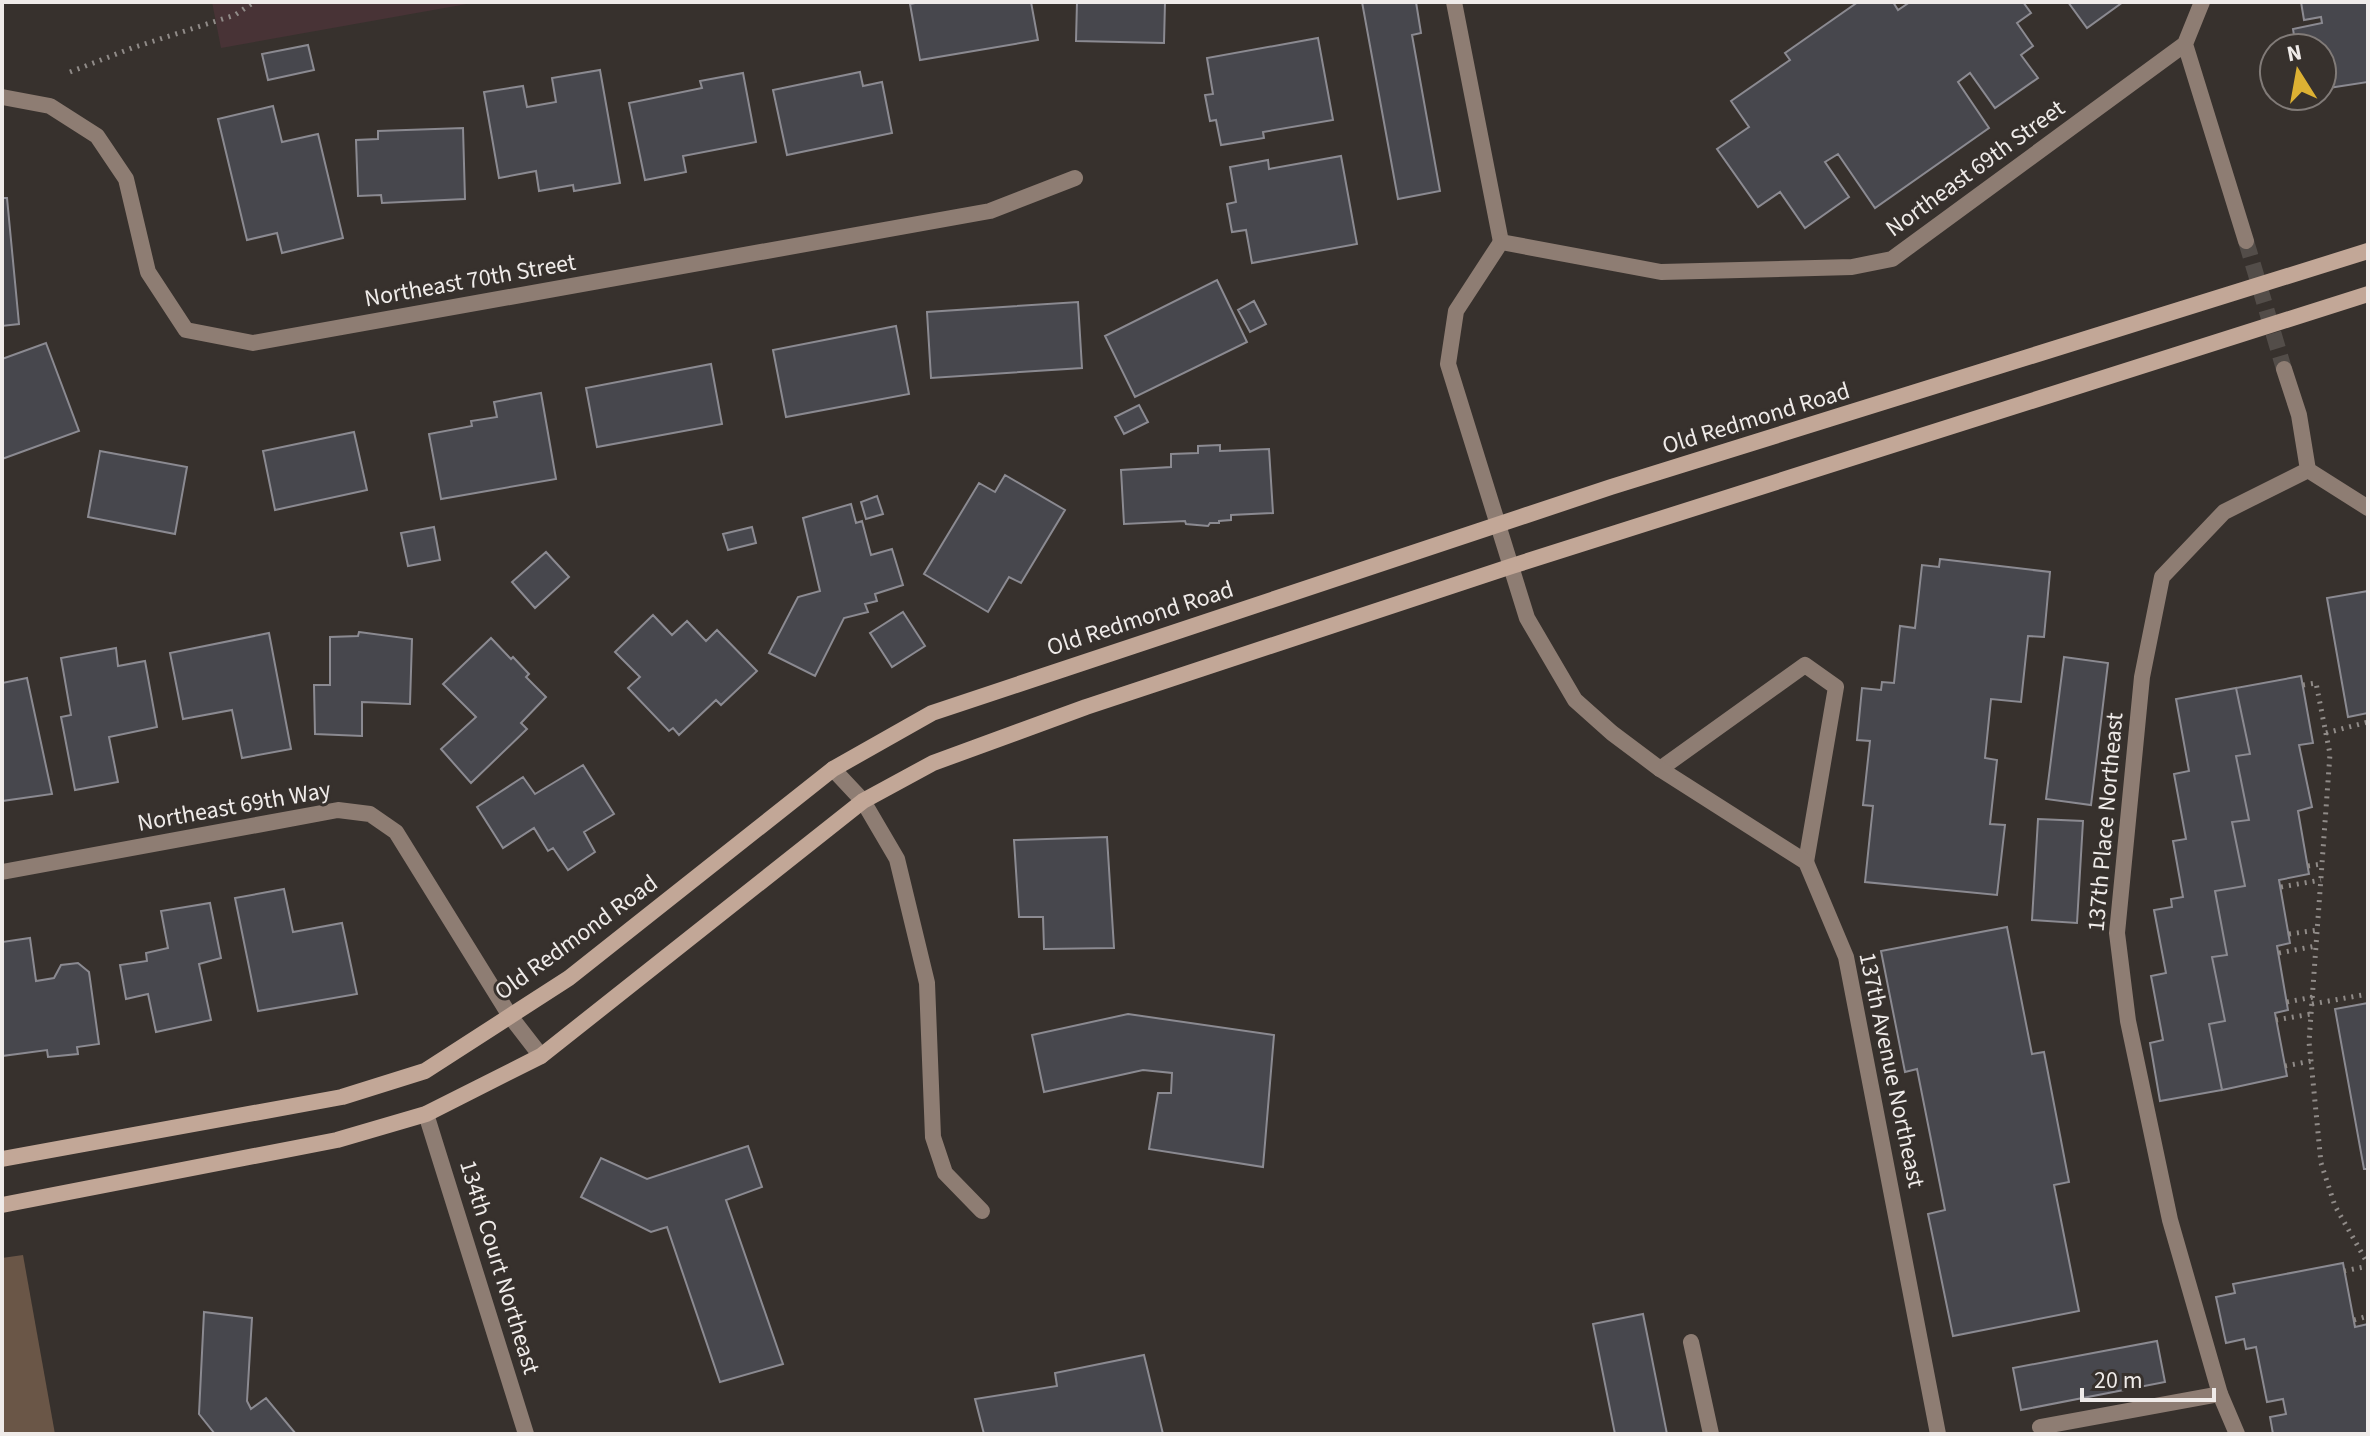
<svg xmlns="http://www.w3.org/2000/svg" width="2370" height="1436" font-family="'Source Sans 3',sans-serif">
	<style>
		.education { fill: #483336 }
		.green { fill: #6a5647 }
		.building { fill: #47474d; stroke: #8b8a91; stroke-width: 2 }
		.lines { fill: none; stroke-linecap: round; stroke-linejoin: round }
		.minor-tunnel { stroke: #534d49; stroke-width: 16; stroke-dasharray: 16 8; stroke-linecap: butt }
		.path { stroke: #908b88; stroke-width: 5; stroke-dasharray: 2 6; stroke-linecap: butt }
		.service { stroke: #8e7d73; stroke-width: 16 }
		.minor { stroke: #8e7d73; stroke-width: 16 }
		.secondary { stroke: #c2a797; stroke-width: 16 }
		.labels { text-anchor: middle; stroke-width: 6; stroke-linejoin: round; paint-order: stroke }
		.street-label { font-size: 24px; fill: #efebe9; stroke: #37312d }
	</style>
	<rect width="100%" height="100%" fill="#37312d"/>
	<!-- education -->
	<path class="education" d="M212,2H478L221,48Z"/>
	<!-- green -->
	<path class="green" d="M23,1255L55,1434H2V1258Z"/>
	<!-- building -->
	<path class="building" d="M920,2H1031L1038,40L920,60L910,4Z
		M1077,2H1165L1164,43L1076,41Z
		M1362,2H1416L1421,33L1412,35L1440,191L1398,199Z
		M1858,2H1893L1898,10L1910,2H2023L2031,13L2017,23L2033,46L2021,55L2038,78L1995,108L1970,73L1958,82L1989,128L1875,208L1838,154L1825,162L1849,197L1805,228L1780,192L1758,207L1717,149L1749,127L1731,101L1790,60L1785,53Z
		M2068,2H2123L2087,28Z
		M2301,2H2368V82L2322,89V48H2296L2293,29L2322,23L2321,17L2304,20Z
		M1318,38L1333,120L1263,132L1264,138L1221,145L1216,120L1210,121L1205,95L1213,94L1207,58Z
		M308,45L314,70L268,80L262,54Z
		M600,70L620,183L574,191L573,185L539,191L536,171L499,178L484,92L523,86L527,107L556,102L552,78Z
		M860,72L863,86L882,82L892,133L787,155L773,90Z
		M743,73L756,142L683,156L686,172L645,180L629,103L702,88L700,81Z
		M273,106L282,142L318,134L343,238L282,253L277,233L247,240L218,119Z
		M463,128L465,199L382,203L381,195L358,196L356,140L378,139V131Z
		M1341,156L1357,244L1252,263L1246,230L1232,232L1227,204L1236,202L1230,167L1268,160L1269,169Z
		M2,198H7L19,324L2,326Z
		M1217,280L1247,342L1135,397L1105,336Z
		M1254,301L1266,324L1250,332L1238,310Z
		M1078,302L1082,368L931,378L927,312Z
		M896,326L909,394L786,417L773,350Z
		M46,343L79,431L2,459V359Z
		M711,364L722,424L597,447L586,388Z
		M541,393L556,479L441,499L429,434L472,426L471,421L497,417L494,402Z
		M1139,405L1148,422L1124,434L1115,417Z
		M354,432L367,490L275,510L263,451Z
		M1220,445V451L1269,449L1273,513L1231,515V520L1219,521V523H1210L1208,526L1186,524L1185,521L1124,524L1121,470L1171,467V454L1198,453V446Z
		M100,451L187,467L175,534L88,517Z
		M1005,475L1065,510L1021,583L1009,577L988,612L924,574L979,483L995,492Z
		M877,496L883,514L866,519L861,502Z
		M851,504L856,523L862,521L871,555L892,549L903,585L875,594L877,601L865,604L868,612L844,618L815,676L769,653L798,597L820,591L803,518Z
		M434,527L440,560L408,566L401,533Z
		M752,527L756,543L728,550L723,534Z
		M546,552L569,577L535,608L512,582Z
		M1940,559L2050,572L2044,637L2028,636L2021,702L1991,699L1985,758L1997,760L1990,824L2005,825L1997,895L1865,882L1873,806L1863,805L1870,741L1857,740L1862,688L1881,690L1882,682L1894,683L1900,626L1915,628L1922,565L1939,567Z
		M2368,591V713L2348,717L2327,598Z
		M903,612L925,646L892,667L870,633Z
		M653,615L672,635L687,621L706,641L717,630L757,671L721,705L716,700L679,735L673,728L669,731L628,688L640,677L615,652Z
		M359,632L412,639L410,704L362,702V736L315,734L314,685H330V637L358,636Z
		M269,633L291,749L242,758L232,710L183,719L170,653Z
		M491,638L511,659L513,657L529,674L526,677L546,697L521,723L527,729L471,783L441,749L476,717L443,684Z
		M116,648L118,666L145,661L157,727L109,737L118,782L75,790L61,717L71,715L61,658Z
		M2064,657L2108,663L2091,805L2046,799Z
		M2301,676L2313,743L2299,745L2312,807L2298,811L2309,874L2279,880L2290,943L2277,946L2288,1010L2275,1013L2287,1076L2222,1090L2209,1024L2225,1021L2212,957L2227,955L2215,891L2245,886L2232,822L2249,820L2236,756L2250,754L2236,688Z
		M27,678L52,794L2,801V683Z
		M2236,688L2250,754L2236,756L2249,820L2232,822L2245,886L2215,891L2227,955L2212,957L2225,1021L2209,1024L2222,1090L2160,1101L2150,1043L2163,1040L2151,976L2166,973L2154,910L2172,907L2171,899L2183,897L2173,841L2186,839L2174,774L2189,771L2176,699Z
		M583,765L614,814L584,832L595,852L568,870L553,848L548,851L534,828L503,848L477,807L523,777L535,794Z
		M2038,819L2083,821L2077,923L2032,920Z
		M1107,837L1114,948L1044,949L1043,917H1019L1014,840Z
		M284,889L293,932L342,923L357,994L258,1011L235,898Z
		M210,903L221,958L199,964L211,1020L156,1032L148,994L126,999L120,965L147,961L146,953L168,948L161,911Z
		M2007,927L2032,1054L2044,1052L2069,1182L2054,1185L2079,1311L1953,1336L1928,1214L1945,1210L1917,1069L1905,1072L1881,951Z
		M30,938L36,981L54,978L61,965L78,963L89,972L99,1044L77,1047L78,1054L48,1057L47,1050L2,1056V942Z
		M2368,1003V1169H2364L2335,1009Z
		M1128,1014L1274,1035L1263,1167L1149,1149L1158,1093H1171L1172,1073L1143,1070L1044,1092L1032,1035Z
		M748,1146L762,1187L726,1200L783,1364L720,1382L667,1227L651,1232L581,1197L601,1158L647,1179Z
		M2343,1263L2355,1327L2368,1324V1434H2273L2270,1417L2286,1414L2283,1399L2267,1402L2256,1347L2246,1349L2244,1339L2226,1343L2216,1297L2235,1293L2233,1284Z
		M204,1312L252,1318L247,1401L251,1409L266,1398L296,1434H215L199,1414Z
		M1643,1314L1667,1434H1615L1593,1324Z
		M2157,1341L2165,1382L2021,1410L2013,1368Z
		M1144,1355L1163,1434H984L975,1399L1057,1386L1055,1373Z"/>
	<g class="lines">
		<!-- minor-tunnel -->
		<path class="minor-tunnel" d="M2246,241L2284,369"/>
		<!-- path -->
		<path class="path" d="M70,72L132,48L235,15L254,2
			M2303,685L2316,683L2330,754L2309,1042L2311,1061L2321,1163L2335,1206L2368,1264
			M2326,733L2368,722
			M2308,866L2322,864
			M2281,887L2321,880
			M2289,934L2318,930
			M2279,953L2316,946
			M2287,1002L2313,997
			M2312,1004L2368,994
			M2276,1020L2311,1014
			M2285,1066L2311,1061
			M2344,1271L2368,1266
			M2354,1320L2368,1316"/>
		<!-- service -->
		<path class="service" d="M1454,2L1501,242
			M1660,769L1805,665L1836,687L1806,862
			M1691,1342L1711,1434
			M2040,1427L2220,1394"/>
		<!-- minor -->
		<path class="minor" d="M2185,44L2246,241
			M2,97L50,106L97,136L126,179L148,272L186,330L253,343L990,211L1075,178
			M2284,369L2299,415L2308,470L2368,508
			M833,769L863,801L897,859L927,983L933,1137L945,1173L982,1211
			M2,872L338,810L370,814L396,832L510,1016L541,1056
			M426,1114L526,1434
			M1938,1434L1846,957L1806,862L1660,769L1612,733L1575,700L1527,618L1448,364L1456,311L1501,242L1661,272L1852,267L1892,259L2185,44L2202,2
			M2237,1434L2220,1394L2170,1220L2128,1021L2117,933L2142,677L2162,577L2224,512L2308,470"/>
		<!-- secondary -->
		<path class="secondary" d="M2,1159L342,1097L425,1071L569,978L833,769L932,713L1611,487L2368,251
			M2,1205L337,1140L426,1114L541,1056L863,801L933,763L1086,707L1512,566L2368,294"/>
	</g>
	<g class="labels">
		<!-- street labels -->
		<g class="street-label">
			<text transform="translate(1975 168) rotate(-36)" y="8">Northeast 69th Street</text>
			<text transform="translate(470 280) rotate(-10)" y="8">Northeast 70th Street</text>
			<text transform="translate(1756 418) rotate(-17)" y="8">Old Redmond Road</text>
			<text transform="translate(1140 618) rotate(-18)" y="8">Old Redmond Road</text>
			<text transform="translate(234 806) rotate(-10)" y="8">Northeast 69th Way</text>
			<text transform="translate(2105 822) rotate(-85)" y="8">137th Place Northeast</text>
			<text transform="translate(576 937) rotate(-36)" y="8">Old Redmond Road</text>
			<text transform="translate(1892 1070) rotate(78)" y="8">137th Avenue Northeast</text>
			<text transform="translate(500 1267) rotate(73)" y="8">134th Court Northeast</text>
		</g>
	</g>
	<!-- border -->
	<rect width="2370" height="1436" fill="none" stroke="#efebe9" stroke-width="8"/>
	<!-- north arrow -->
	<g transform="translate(2298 72) rotate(349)"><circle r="38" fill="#37312d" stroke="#817b78" stroke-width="2"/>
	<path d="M0-6L14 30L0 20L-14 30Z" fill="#ddb133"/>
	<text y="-12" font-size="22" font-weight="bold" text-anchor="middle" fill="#efebe9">N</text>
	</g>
	<!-- scale -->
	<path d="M2082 1388v12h132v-12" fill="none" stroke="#efebe9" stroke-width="4"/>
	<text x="2094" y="1388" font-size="24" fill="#efebe9" stroke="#37312d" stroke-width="6" paint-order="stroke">20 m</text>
</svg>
